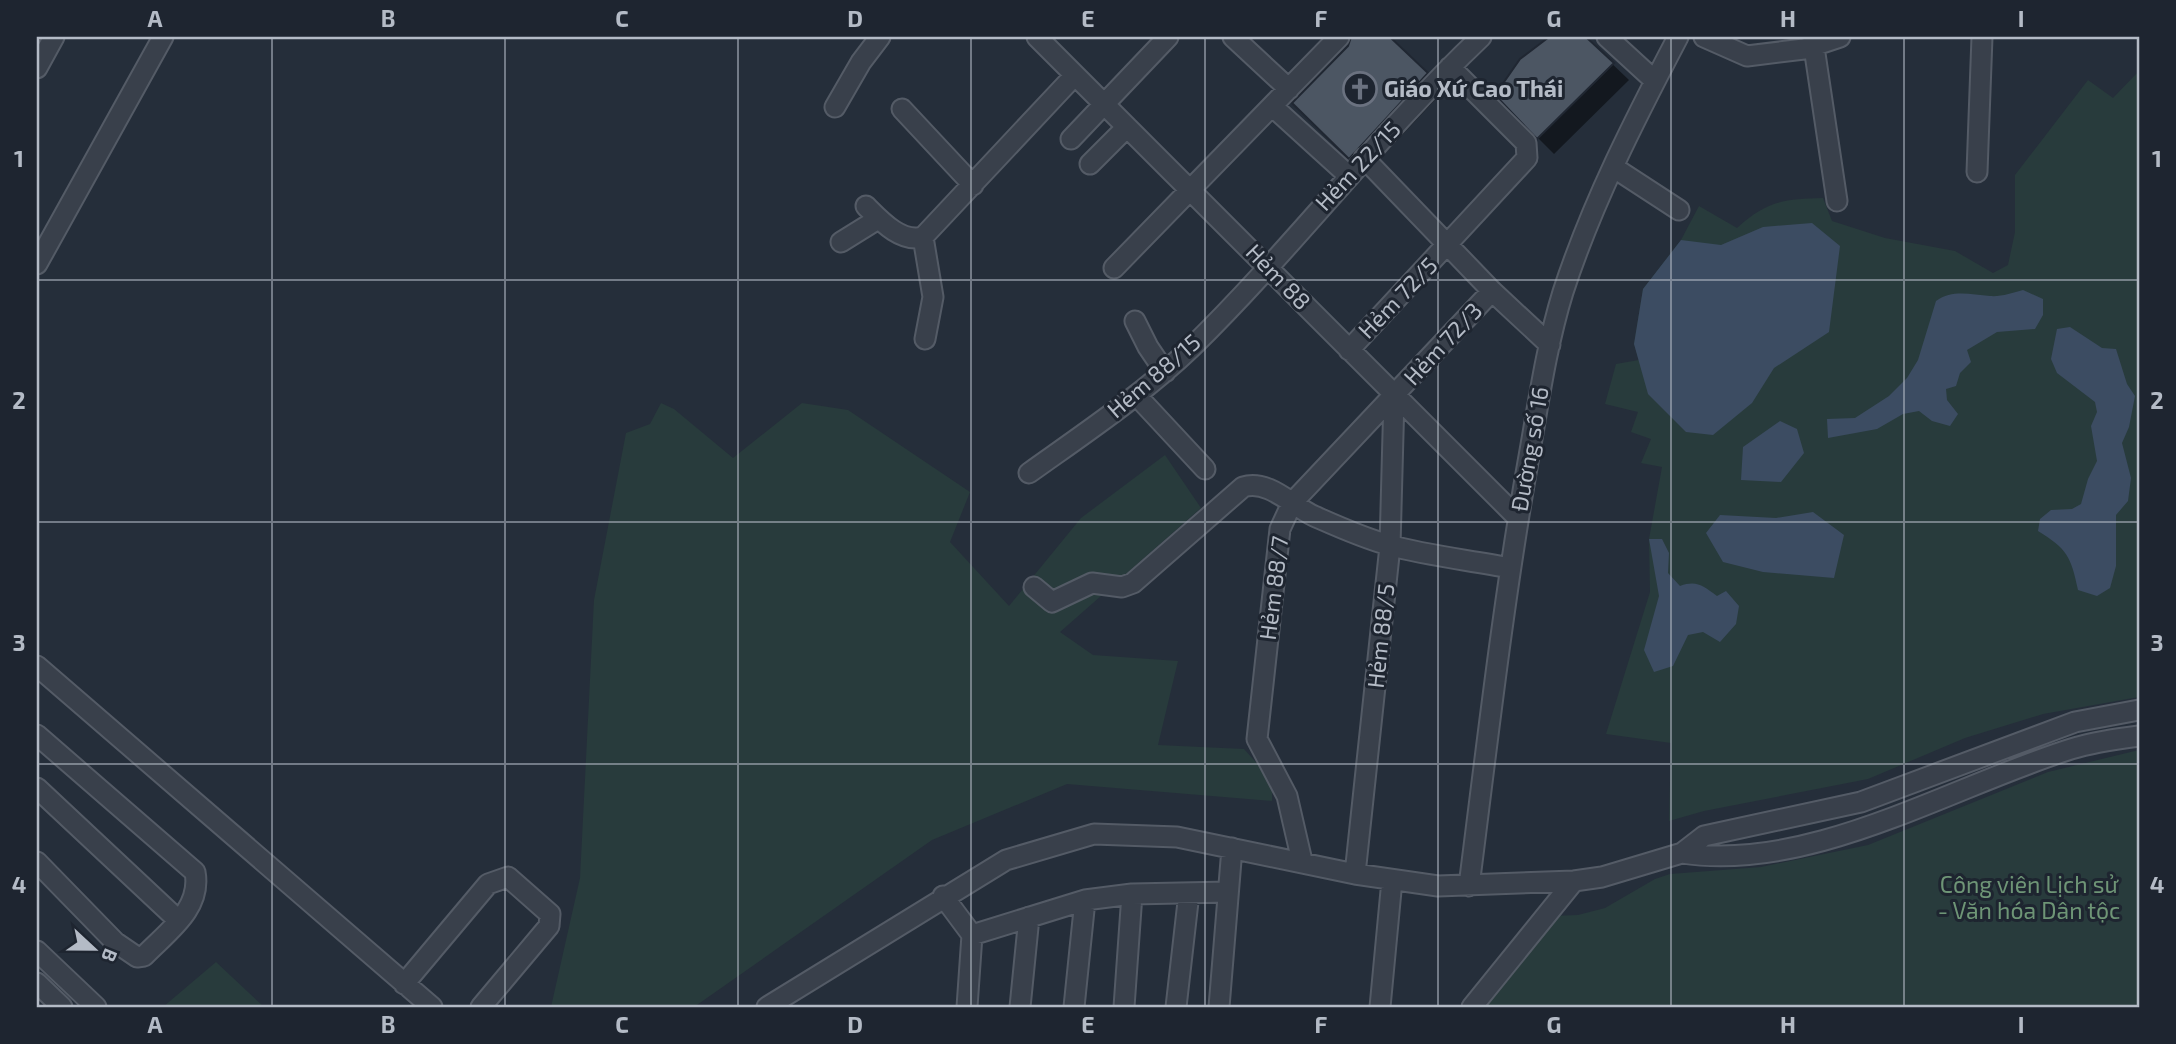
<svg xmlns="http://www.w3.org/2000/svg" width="2176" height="1044" font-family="'Exo 2',sans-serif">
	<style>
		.green { fill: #283b3c }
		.water { fill: #3c4c62 }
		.shadow { fill: #0007 }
		.building { fill: #4c5663; stroke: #202732; stroke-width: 2 }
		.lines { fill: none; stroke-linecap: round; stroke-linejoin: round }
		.minor-casing { stroke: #545b66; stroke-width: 23 }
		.minor { stroke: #39404b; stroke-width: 19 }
		.grid { fill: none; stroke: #b4bbc6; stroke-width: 2; stroke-opacity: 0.55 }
		.labels { text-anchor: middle; stroke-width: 6; stroke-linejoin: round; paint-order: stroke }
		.poi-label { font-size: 23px; font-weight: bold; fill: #b4bbc6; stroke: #1e2530; text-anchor: start }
		.street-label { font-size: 23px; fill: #b4bbc6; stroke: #1e2530 }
		.park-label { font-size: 23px; fill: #6e9576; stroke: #1e2530 }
		.neatline { fill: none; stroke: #b4bbc6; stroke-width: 2.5 }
		.grid-label { font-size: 23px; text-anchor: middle; font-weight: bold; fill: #b4bbc6 }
	</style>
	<rect width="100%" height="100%" fill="#252e3a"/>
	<!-- green -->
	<path class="green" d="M2139,71V697L2043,714L1965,738L1868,779L1704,811L1669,821L1671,743L1606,734L1650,592L1649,539L1662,467L1641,463L1651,439L1631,432L1638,412L1605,404L1616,364L1639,360L1634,344L1643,289L1681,240L1699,206L1737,228C1767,201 1784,199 1823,198L1832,221L1885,238L1955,251L1993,273L2008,265L2015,232V175L2088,80L2113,98Z
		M661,403L674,409L733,458L802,403L848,410L970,492L950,542L1009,606L1081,518L1165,455L1201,508L1060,632L1093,655L1178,661L1158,745L1244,749L1272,780V801L1067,784L932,840L694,1007H551L580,878L594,600L626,433L650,424Z
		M2139,750V1007H1478L1551,916L1578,915L1605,908L1655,879L1670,874L1761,867L1868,845L2048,772Z
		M216,962L264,1007H163Z"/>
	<!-- water -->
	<path class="water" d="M1812,223L1840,246L1829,332L1774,368L1752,403L1713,435L1686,432L1648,394L1634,344L1643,289L1681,240L1721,245L1763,227Z
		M2023,290L2043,299V315L2035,329L1997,332L1967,350L1971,362L1960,373L1956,386L1946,389L1947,400L1958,414L1950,426L1932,421L1919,411L1903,414L1877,429L1828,438L1827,419L1855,418L1889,396L1907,378L1918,360L1936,301C1953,289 1971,295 1990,296C2000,297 2013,293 2023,290Z
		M2070,327L2102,348L2116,349L2127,384L2135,396L2129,427L2122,443L2131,478L2128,501L2116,515V566L2110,588L2097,596L2078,590C2071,556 2067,549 2038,531L2040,519L2051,510L2072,509L2081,504L2088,479L2097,461L2091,426L2097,412L2095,402L2057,373L2051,359L2057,329Z
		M1780,421L1797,429L1804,453L1781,482L1741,480L1743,447Z
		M1813,512L1844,535L1834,578L1763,572L1723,562L1706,533L1720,515L1776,518Z
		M1649,539H1662L1669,553L1668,573L1680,586C1697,580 1703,586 1717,596L1726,591L1739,606L1736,624L1720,642L1703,632L1688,635L1673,666L1654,672L1644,650L1659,596Z"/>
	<!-- shadow -->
	<path class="shadow" d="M37,37H42L37,47Z
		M1351,37H1387L1443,91L1366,174L1294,103L1349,46Z
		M1551,37H1584L1629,80L1554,154L1538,138L1531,51Z"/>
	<!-- building -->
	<path class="building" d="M1351,37H1390L1428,73L1349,159L1292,103L1348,46Z
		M1549,37H1586L1614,63L1537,139L1495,95L1520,59Z"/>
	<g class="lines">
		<!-- minor casing -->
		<g class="minor-casing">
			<path id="minor" d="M1037,37L1518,518
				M1233,37L1289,89
				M1607,37L1655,81
				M1704,37L1747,56L1804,49L1840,37
				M1814,47L1837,201
				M37,68L54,37
				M1272,106L1348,175
				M835,107L861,62L880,37
				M902,109L973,185
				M1071,139L1168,37
				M1364,158L1492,291L1550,345
				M1090,164L1127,127
				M1613,167L1679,210
				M1977,172L1982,37
				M866,206C881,221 901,243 923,237L1075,75
				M923,237L933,297L925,339
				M841,242L878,219
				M37,264L163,37
				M1114,268L1339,37
				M1135,321L1148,347L1165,372
				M1349,350L1527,158L1526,143L1450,67
				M1137,396L1205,469
				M1029,473C1085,433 1142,395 1192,347C1292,249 1379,134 1481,37
				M1034,587L1052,602L1092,583L1122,587L1133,583L1243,487C1269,479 1292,506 1314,516C1339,527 1363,538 1389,545C1428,556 1470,560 1510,568
				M37,666L432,1007
				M2139,710L2075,722L1861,802L1704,836L1682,853C1810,873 1952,786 2071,749C2093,742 2116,739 2139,736
				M37,735L195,872C202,909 167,932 144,956L137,957L115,942L37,862
				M37,788L178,920
				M1302,861L1287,796L1257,739L1280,529L1292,503L1492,291
				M1355,874L1390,546L1394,397
				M1469,886C1487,745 1503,603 1528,462C1538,406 1546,347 1563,292C1592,203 1635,119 1678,37
				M943,896L972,935L967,1007
				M972,935L1085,900L1132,894L1228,892
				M37,951L96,1007
				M37,983L62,1007
				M404,984L488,884L508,877L550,914L549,926L481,1007
				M767,1007L1006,860L1094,834L1177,837L1355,874L1438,886L1574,881L1602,877L1682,853
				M1020,1007L1029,917
				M1074,1007L1085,900
				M1124,1007L1132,894
				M1176,1007L1189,893
				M1219,1007L1232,848
				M1380,1007L1392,880
				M1472,1007L1574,881"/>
		</g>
		<!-- minor -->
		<use href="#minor" class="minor"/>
	</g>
	<!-- grid -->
	<path class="grid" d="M272,37V1007M505,37V1007M738,37V1007M971,37V1007M1205,37V1007M1438,37V1007M1671,37V1007M1904,37V1007M37,280H2139M37,522H2139M37,764H2139"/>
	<!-- icons -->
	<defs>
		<g id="church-ring" transform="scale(1.75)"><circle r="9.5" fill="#1e2530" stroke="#6b7280" stroke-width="1.5"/><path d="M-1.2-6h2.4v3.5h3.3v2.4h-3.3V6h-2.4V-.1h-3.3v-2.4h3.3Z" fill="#6b7280"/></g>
	</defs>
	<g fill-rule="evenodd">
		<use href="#church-ring" x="1360" y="89"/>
	</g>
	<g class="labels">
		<!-- poi labels -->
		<g class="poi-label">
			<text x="1384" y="97">Giáo Xứ Cao Thái</text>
		</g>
		<!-- street labels -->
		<g class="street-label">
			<text transform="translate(1358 166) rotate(-47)" y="8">Hẻm 22/15</text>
			<text transform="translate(1278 277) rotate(46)" y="8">Hẻm 88</text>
			<text transform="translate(1398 298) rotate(-46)" y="8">Hẻm 72/5</text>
			<text transform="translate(1443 344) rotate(-47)" y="8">Hẻm 72/3</text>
			<text transform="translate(1154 376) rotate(-41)" y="8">Hẻm 88/15</text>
			<text transform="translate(1530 449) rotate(-80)" y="8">Đường số 16</text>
			<text transform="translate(1274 588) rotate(-83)" y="8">Hẻm 88/7</text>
			<text transform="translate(1381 636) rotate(-84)" y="8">Hẻm 88/5</text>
		</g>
		<!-- park labels -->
		<g class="park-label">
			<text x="2029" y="893">Công viên Lịch sử<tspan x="2029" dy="26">- Văn hóa Dân tộc</tspan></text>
		</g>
	</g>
	<!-- border -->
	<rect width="2176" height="1044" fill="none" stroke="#1e2530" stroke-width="77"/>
	<!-- north arrow -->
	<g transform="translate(94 949) rotate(112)" stroke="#1e2530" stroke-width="5" paint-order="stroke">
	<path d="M0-5L12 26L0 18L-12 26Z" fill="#b4bbc6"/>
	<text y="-10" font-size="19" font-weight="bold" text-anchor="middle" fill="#b4bbc6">B</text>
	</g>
	<rect x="38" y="38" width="2100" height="968" class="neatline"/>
	<g class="grid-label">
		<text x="155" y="27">A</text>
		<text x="388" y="27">B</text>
		<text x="622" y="27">C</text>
		<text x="855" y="27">D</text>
		<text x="1088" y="27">E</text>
		<text x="1321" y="27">F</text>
		<text x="1554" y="27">G</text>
		<text x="1788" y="27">H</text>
		<text x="2021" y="27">I</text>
		<text x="19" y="167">1</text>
		<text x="2157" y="167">1</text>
		<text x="19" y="409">2</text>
		<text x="2157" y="409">2</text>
		<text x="19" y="651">3</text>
		<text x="2157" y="651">3</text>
		<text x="19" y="893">4</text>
		<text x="2157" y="893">4</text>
		<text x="155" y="1033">A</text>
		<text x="388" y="1033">B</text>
		<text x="622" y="1033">C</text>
		<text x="855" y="1033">D</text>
		<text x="1088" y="1033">E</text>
		<text x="1321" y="1033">F</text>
		<text x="1554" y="1033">G</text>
		<text x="1788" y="1033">H</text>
		<text x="2021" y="1033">I</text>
	</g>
</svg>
